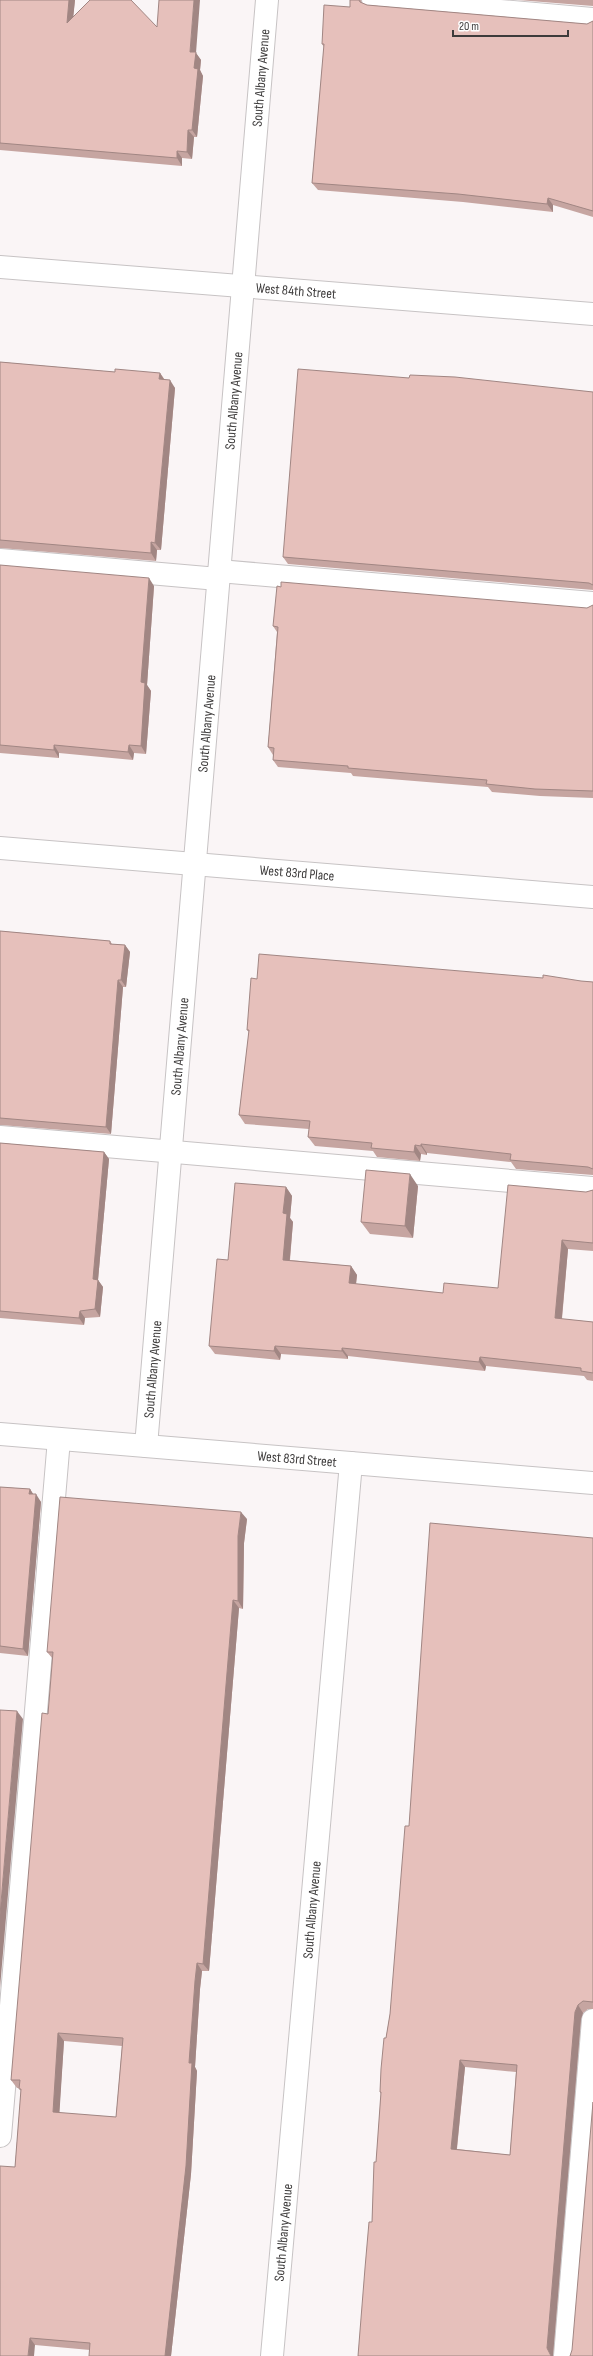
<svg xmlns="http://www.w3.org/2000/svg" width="593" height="2356" font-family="'Sofia Sans Condensed',sans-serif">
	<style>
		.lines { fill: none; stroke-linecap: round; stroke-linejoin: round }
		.minor-casing { stroke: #c7c3c4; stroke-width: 24 }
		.minor { stroke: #fff; stroke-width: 22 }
		.wall { fill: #c6a5a1; fill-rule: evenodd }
		.shaded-wall { fill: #a18683 }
		.building { fill: #e6c0bb; stroke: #a18683; fill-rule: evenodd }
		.labels { text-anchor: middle; stroke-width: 3; stroke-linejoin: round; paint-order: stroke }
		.street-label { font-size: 14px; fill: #3d3b3b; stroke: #fff }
	</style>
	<rect width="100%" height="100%" fill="#faf5f6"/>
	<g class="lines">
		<!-- minor casing -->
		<g class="minor-casing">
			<g id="minor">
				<path d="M373,0L593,19"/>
				<path id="s1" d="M0,267L593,314"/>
				<path d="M0,560L218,579"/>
				<path d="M219,571L593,603"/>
				<path id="s2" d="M0,848L593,897"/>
				<path d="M0,1137L593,1188"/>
				<path id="s3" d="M0,1434L593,1483"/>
				<path id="s4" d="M146,1446L267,0"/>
				<path d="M0,2136L59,1439"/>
				<path id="s5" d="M272,2356L351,1463"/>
				<path d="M565,2356L593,2020"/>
			</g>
		</g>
		<!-- minor -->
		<use href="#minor" class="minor"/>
	</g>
	<!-- wall -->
	<path class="wall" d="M0,0H75L73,17L157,27L196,53L201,60L200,70L203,76L197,137H194L192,159L182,158V166L0,150Z
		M350,0H361L362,3L367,5L587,24L593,21V217L553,205V212L463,202L318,190L312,183L324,47L322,44L350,7Z
		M518,0H593V6Z
		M0,362L115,372L160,373L165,380L175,388L161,550H157L156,561L1,548H0Z
		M409,378L593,392V590L288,564L283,557Z
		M0,565L154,586L147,685L151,691L146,754L134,753L133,760L59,753V758L0,753Z
		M593,605V798L540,796L492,792L488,787L353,776L351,773L278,767L273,760V755L268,747L277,632L273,626L587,608Z
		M0,931L110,941L112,944L125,945L130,952L126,987H123L111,1134L1,1125H0Z
		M257,979L581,981L593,982V1175L516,1169L511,1162L427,1153V1155L421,1154L420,1161L377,1157L373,1151L315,1146L308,1137L309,1129L245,1124L239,1115L249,1032L247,1030Z
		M0,1143L104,1152L109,1159L98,1280L103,1287L100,1317L85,1318L84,1325L0,1318Z
		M418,1186L413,1238L370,1234L361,1222Z
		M286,1187L292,1196L290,1218L293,1222L290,1260L351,1266L357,1275L356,1284L443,1293L498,1288L586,1192L593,1190V1251L568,1249L562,1319L593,1322V1381L587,1380L584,1376L486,1366L485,1371L348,1356V1359L281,1354L280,1360L215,1354L209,1346L228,1260Z
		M0,1487L30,1489L33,1494L41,1502L28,1656L0,1653Z
		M247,1519L244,1543L243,1609L239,1608L209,1971H202L200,1989L195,2067L197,2071L191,2174L171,2356L90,2350L35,2345L0,2356L21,2091L19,2088H17L11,2080L48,1714L53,1659L47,1652ZM64,2041L122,2046L116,2117L59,2113Z
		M593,1538V2009H588L583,2013L581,2019L553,2355L372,2222L381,2094L380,2092L386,2038L390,2014L409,1826ZM465,2067L516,2072L510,2155L457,2149Z"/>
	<!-- shaded-wall -->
	<path class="shaded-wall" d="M69,0H75L72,30L67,23Z
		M194,0H200L196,53L201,60L200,70L203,76L197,137L192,130L194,68L190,52Z
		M188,130L194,137L192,159L187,152Z
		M177,151L182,158V166L177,158Z
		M548,198L553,205V212L547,204Z
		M160,373L165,381L159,379Z
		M170,380L175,388L161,550L155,543Z
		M151,542L157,550L156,561L151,553Z
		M149,578L154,586L147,685L151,691L146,754L141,746V682Z
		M54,745L59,753V758L54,750Z
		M129,745L134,753L133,760L128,752Z
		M125,945L130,952L126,987L121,980Z
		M118,980L123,987L111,1134L106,1127Z
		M421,1144L427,1153V1155L421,1146Z
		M415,1145L421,1154L420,1161L414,1152Z
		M104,1152L109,1159L98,1280L103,1287L100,1317L95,1309L93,1279Z
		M410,1174L418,1186L413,1238L405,1226Z
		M286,1187L292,1196L290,1218L293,1222L289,1268L283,1260V1213Z
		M562,1240L568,1249L561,1327L555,1318Z
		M351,1266L357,1275L355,1292L349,1283Z
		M80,1311L85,1318L84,1325L79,1318Z
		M275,1346L281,1354L280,1360L274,1351Z
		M342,1348L348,1356V1359L342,1351Z
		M480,1357L486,1366L485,1371L479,1362Z
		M30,1489L35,1497L29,1494Z
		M36,1494L41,1502L28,1656L23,1649Z
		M241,1512L247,1519L244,1543L243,1609L238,1601V1536Z
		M233,1600L239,1608L209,1971L203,1964Z
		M17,1711L23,1719L0,1988V1915Z
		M197,1963L202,1971L200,1989L195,2067L197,2071L191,2174L171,2356H165L189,2063L195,1981Z
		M578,2005L583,2013L581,2019L553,2355V2356H551L547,2348L575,2012Z
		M58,2033L64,2041L59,2120L53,2112Z
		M460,2060L465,2067L456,2156L451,2149Z
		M30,2338L35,2345L34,2356H28Z"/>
	<!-- building -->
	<path class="building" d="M0,0H69L67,23L90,0H131L157,27L159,0H194L190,52H196L194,68L198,69L192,130H188L187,152L177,151V158L0,143Z
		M350,0H359L360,2L367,5L587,24L593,21V211L548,198L547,204L458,194L312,183L324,44H322L324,5L350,7Z
		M0,362L115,372V369L160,373L159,379L170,380L155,543L151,542V553L0,540Z
		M298,369L409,378L410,375L455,377L593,392V585L589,583L283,557Z
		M0,565L149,578L141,682L145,683L141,746L129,745L128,752L54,745V750L0,745Z
		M281,582L587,608L593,605V791L535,789L486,784L487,780L348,768V766L273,760L274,748L268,747L278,627L273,626L277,586L281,587Z
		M0,931L110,941V944L125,945L121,980H118L106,1127L0,1118Z
		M259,954L543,978V975L581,981L593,982V1169L588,1167L510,1160L511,1154L421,1144V1146L415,1145L414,1152L371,1148L372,1143L308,1137L310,1121L239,1115L249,1030H247L251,978L257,979Z
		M0,1143L104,1152L93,1279L98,1280L95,1309L80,1311L79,1318L0,1311Z
		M366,1170L410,1174L405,1226L361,1222Z
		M235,1183L286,1187L283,1213L287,1214L283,1260L351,1266L349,1283L443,1293L444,1283L498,1288L508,1185L586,1192L593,1190V1243L562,1240L555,1318L593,1322V1373L581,1371V1368L480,1357L479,1362L342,1348V1351L275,1346L274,1351L209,1346L217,1259L228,1260Z
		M0,1487L30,1489L29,1494H36L23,1649L0,1646Z
		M60,1497L241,1512L238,1536V1601L233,1600L203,1964L197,1963L195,1981L189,2063H192L186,2166L165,2356H89L90,2343L30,2338L28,2356H0V2166L15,2167L21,2089H19L20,2080H11L42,1713L48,1714L53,1652H47ZM58,2033L123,2038L116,2117L53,2112Z
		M430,1523L593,1538V2002L583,2001L578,2005L575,2012L547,2348L551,2356H358L365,2268L369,2222H372L374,2162H376L381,2092H380L381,2069L384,2038H386L390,2014L405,1826H409ZM460,2060L517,2065L510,2155L451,2149Z
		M0,1710L17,1711L0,1915Z
		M593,2102V2356H570L572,2350Z"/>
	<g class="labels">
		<!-- street labels -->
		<g class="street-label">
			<text dy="5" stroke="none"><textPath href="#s4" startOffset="1373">South Albany Avenue</textPath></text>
			<text dy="5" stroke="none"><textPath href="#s1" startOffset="297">West 84th Street</textPath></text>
			<text dy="5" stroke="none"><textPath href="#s4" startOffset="1049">South Albany Avenue</textPath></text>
			<text dy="5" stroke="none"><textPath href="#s4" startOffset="725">South Albany Avenue</textPath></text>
			<text dy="5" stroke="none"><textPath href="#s2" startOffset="298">West 83rd Place</textPath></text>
			<text dy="5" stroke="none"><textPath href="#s4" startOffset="401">South Albany Avenue</textPath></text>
			<text dy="5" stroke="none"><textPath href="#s4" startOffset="77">South Albany Avenue</textPath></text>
			<text dy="5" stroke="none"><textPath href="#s3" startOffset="298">West 83rd Street</textPath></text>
			<text dy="5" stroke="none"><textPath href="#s5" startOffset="448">South Albany Avenue</textPath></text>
			<text dy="5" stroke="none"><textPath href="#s5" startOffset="124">South Albany Avenue</textPath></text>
		</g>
	</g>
	<!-- scale -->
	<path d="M453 30v6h115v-6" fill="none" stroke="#3d3b3b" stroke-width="2"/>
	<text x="459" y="30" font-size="12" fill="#3d3b3b" stroke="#ffffff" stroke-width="3" paint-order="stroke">20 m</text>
</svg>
